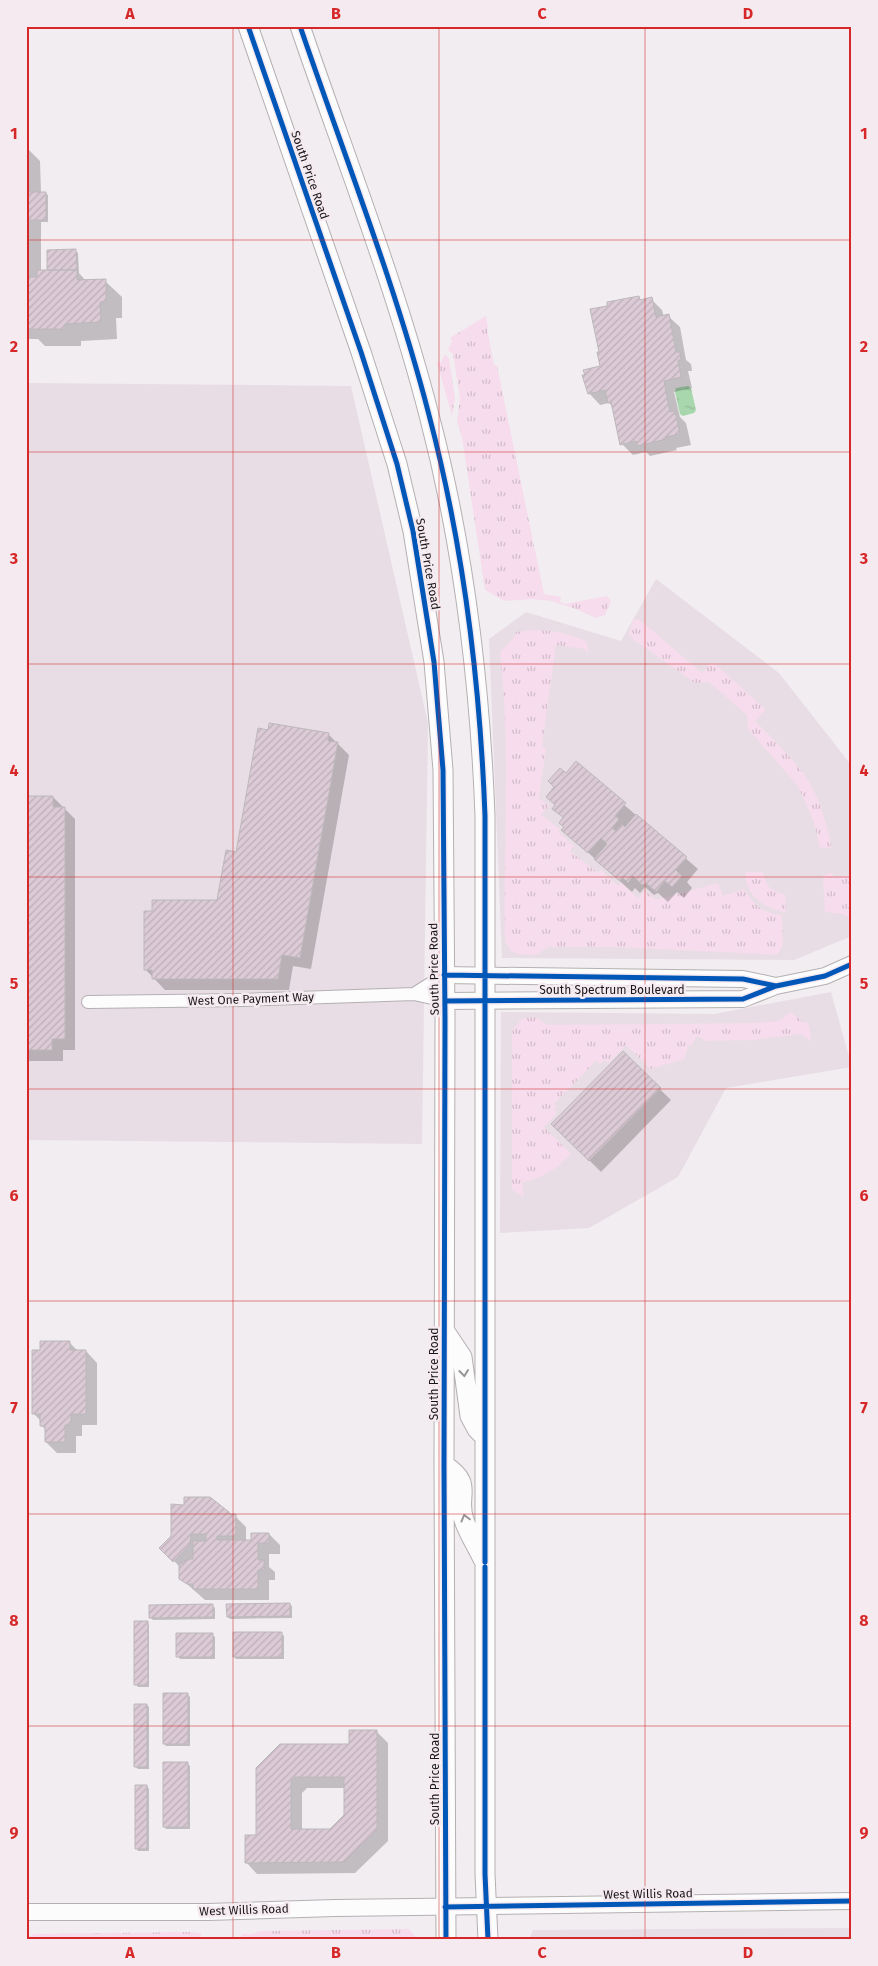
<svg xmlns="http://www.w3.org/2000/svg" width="878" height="1966" font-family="'Fira Sans',sans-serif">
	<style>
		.built { fill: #e8dde4 }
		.grass { fill: url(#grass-tufts) }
		.water { fill: url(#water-ripples) }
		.shadow { fill: #0003; fill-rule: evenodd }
		.building { fill: url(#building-hatch); stroke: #bcb8ba; fill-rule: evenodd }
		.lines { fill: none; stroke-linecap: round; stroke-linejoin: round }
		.minor-casing { stroke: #b4b0b2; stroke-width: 14 }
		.tertiary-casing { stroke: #b4b0b2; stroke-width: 18 }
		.secondary-casing { stroke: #b4b0b2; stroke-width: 21 }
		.minor { stroke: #fdfcfd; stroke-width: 12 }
		.tertiary { stroke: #fdfcfd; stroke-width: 16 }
		.secondary { stroke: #fdfcfd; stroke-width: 19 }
		.cycleway-casing { stroke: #f5eaf0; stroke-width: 8 }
		.cycleway { stroke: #0057b8; stroke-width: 5 }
		.oneway { stroke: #969496 }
		.grid { fill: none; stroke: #d62828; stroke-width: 1; stroke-opacity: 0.55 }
		.labels { text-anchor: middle; stroke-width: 5; stroke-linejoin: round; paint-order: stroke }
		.street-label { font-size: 12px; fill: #191618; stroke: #f5eaf0 }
		.neatline { fill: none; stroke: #d62828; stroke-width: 2 }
		.grid-label { font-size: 16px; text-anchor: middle; font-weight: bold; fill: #d62828 }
	</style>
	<defs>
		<pattern id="grass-tufts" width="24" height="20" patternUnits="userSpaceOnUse" patternTransform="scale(1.25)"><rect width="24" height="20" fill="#f6dcec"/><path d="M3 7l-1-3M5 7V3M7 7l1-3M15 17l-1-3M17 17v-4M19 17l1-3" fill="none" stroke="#d2bcca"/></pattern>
		<pattern id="water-ripples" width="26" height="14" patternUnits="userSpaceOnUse" patternTransform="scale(1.25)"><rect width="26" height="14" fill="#a8d7ae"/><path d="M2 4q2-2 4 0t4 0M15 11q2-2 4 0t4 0" fill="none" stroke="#90b895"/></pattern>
		<pattern id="building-hatch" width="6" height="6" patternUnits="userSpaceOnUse" patternTransform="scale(1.25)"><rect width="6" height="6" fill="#dccbd6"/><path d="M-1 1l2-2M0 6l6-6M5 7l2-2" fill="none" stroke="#bcaeb7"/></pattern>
	</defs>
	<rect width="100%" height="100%" fill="#f2edf0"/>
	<!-- built -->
	<path class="built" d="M26,383L351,386L428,723L422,1144L26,1140Z
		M656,579L779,673L852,766V936L794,960L502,958L489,639L526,612L621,641Z
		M831,992L852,1067L726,1088L678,1177L589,1228L500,1233L501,1012L714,1014Z
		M852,1928V1940H529L533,1930Z"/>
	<!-- grass -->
	<path class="grass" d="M486,316L488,327L487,328L494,365L497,366L544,594L561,597L560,602L565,604L607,596L611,601L605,615L596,618L576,609L551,601L533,599L504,601L485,590L462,437L457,422L460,398L453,354L448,350L452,341L450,338Z
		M445,355L449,358L455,398L452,416L437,362H441Z
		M633,619L640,620L702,673L710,664L714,663L764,708L765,711L755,721C774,740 795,760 809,782C821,801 827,827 832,848H820L814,822L798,786L748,729L747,715L709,682L695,683L634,640L629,634Z
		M531,630C550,630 568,633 586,641L588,647V653L584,649L556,645L542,746L546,749L539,798L549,806L541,815L560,829L558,832L574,846L570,851L598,873L601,870L618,886L621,883L638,898L645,891L656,900L718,883L723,896L744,889C756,907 761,912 782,915L783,945L777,955L615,947H548L537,955L517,954L511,951L505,941C503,845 511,748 500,652L515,636L516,632Z
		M745,872H763C765,886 772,892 785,894L786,912C765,910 745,895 745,872Z
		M829,873H833V877L852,875V920L843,914L825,912L823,879L824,876Z
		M791,1012L804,1023L808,1022L812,1042L800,1034L755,1040L706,1041L697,1036L691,1046L688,1045L685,1059L651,1069L626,1045L608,1063L605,1060L600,1064L596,1061L554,1104L557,1107L554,1110L557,1113L544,1127L571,1154C556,1169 543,1179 522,1182L524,1197L512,1190V1035L513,1029L523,1018L536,1017L548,1025L756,1023L780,1020Z
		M409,1929L418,1940H240L242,1934H252L261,1931Z
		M192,1932L201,1933L200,1940H26V1938L34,1934Z"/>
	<!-- water -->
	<path class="water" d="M688,386L691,388L696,410L694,413L683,416L680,414L675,392L676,388Z"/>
	<!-- shadow -->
	<path class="shadow" d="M26,147L40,161L41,193H45L48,195V222H41V271H49L76,251L78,253L79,273L86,281H105L122,297V318H116L117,339L81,341V346H45L38,339H26Z
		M638,297L642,301L651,299L662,310L664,317L668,316L680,327L686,360L691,364L692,371H688L692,388L674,392L680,417L686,423L691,445L676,448L677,450L650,456L646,452L633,455L622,444L613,407L609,403L600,405L589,393L584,376L602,367Z
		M328,734L349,755L311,969L293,966L289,990H165L145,969L218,902L237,854Z
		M576,763L698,869L687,882L692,888L684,898L677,892L668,902L658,893L654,895L645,887L640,893L635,888L632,892L563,830L565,827L564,818L554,808L566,775Z
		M26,797H53L75,819V1050H63V1061H26Z
		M623,1053L671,1100L601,1172L553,1124Z
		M69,1342L78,1351H86L97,1363V1425H82V1436H76V1453H57L46,1442V1430L41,1425V1421L33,1413L41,1351Z
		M228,1512L231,1516H235L246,1527V1542H252L269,1534L280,1545V1554H269V1567L275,1572V1580H269V1600H205L180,1578V1567L161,1548Z
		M289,1604L292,1606V1618L230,1619L228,1617Z
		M212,1605L215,1608V1619L153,1620L151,1618Z
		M147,1623L149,1625V1687H138L136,1684Z
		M282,1634L284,1636V1659H236L234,1656Z
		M212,1635L215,1637V1659H180L178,1656Z
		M188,1695L190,1697V1746H166L164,1743Z
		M147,1705L149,1707V1769H138L135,1766Z
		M376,1731L388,1743V1841L355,1873L257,1874L246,1862L258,1836V1769L350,1745ZM307,1788H345V1815L330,1830H302V1793Z
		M188,1764L190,1766V1829H166L164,1826Z
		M147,1786L149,1789V1851H138L136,1848Z"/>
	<!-- building -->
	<path class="building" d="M26,192H46V220H26Z
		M76,249L77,270H47V250Z
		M37,270H77V280L106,279V302H100L101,322L65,324V329H27L26,277H37Z
		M639,296L640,300L652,297L656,317L669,314L676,352H680L681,360H678L681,377L664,381L670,412L675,411L680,434L666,437L667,439L637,446L636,441L620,445L611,402L608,403L605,390L588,394L582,375H585L583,370L600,366L597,352H599L590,309L607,306V302Z
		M269,723L329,733L328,741L338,742L300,958L282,955L278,979H152V970H144V911H152V900H217L226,850L236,852L258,728L268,730Z
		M576,761L626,803L615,816L619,819L612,828L616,831L622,824L625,827L636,814L687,857L676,870L682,876L672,887L665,881L656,892L646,883L642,885L633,876L628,883L623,878L620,881L594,859L607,844L601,838L588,853L561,830L564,827L559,823L563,817L552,809L555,805L546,797L554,787L548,781L560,768L566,773Z
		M26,796H53V807H65V1039H52V1050H26Z
		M623,1051L661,1088L589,1161L551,1124Z
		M40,1341H70V1350H86V1414H71V1425H65V1442H45V1426H40V1414H32V1350H40Z
		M184,1497H210L229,1512V1514H236V1536H217V1540H251V1533H269V1543H258V1560H264V1570H258V1589H193V1584H187L179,1579V1565L188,1559H193V1541H206V1534H191L190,1545L173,1562L159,1548L171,1536V1504L184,1505Z
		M290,1603V1616L227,1617L226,1604Z
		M213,1604V1617L149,1618V1605Z
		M134,1621H148V1685H134Z
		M233,1632H282V1657H233Z
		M176,1633H213V1657H176Z
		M163,1693H188V1744H163Z
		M134,1704H147V1767H134Z
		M349,1730H377V1830L344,1862L245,1863V1835H256V1768L280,1744H349ZM295,1777H344V1815L330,1829H291V1781Z
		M163,1762H188V1827H163Z
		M135,1785H147V1849H135Z"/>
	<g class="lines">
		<!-- minor casing -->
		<g class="minor-casing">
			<path id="minor" d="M414,994L444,975
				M88,1002L242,1000L414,994L445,1001"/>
		</g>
		<!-- tertiary casing -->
		<g class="tertiary-casing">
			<path id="tertiary" d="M444,975L743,979L776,986
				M445,1001L743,999L776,986L825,976L852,964
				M26,1912H208L335,1908L852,1901"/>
		</g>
		<!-- secondary casing -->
		<g class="secondary-casing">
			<path id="secondary" d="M248,26L361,352L397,464L413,531L434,662L443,770L445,1019L444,1465L446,1940
				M300,26C344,155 395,283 429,415C463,544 480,683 485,816V1874L488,1940
				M444,1330L462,1357L470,1416L477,1429L485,1437
				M444,1465C475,1484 455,1496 464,1520C468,1533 477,1546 483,1559"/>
		</g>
		<!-- minor -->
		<use href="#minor" class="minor"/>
		<!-- tertiary -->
		<use href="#tertiary" class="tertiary"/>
		<!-- secondary -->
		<use href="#secondary" class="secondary"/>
		<!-- cycleway casing -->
		<g class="cycleway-casing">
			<path id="cycleway" d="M248,26L361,352L397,464L413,531L434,662L443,770L445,1019L444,1465L446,1940
				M300,26C344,155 395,283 429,415C463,544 480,683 485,816V1562
				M444,975L743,979L776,986
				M445,1001L743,999L776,986L825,976L852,964
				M485,1567V1874L488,1940
				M445,1907L852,1901"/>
		</g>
		<!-- cycleway -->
		<use href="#cycleway" class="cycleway"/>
	</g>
	<!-- one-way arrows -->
	<defs><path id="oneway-chevron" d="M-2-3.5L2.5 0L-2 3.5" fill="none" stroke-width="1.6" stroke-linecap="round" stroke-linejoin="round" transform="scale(1.25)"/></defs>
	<g class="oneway">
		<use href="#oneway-chevron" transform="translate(464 1373) rotate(83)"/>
		<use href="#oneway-chevron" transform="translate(465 1518) rotate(-105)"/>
	</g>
	<!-- grid -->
	<path class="grid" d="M233,26V1940M439,26V1940M645,26V1940M26,240H852M26,452H852M26,664H852M26,877H852M26,1089H852M26,1301H852M26,1514H852M26,1726H852"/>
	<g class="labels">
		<!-- street labels -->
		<g class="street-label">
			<text transform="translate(310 175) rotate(71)" y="4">South Price Road</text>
			<text transform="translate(428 564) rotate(80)" y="4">South Price Road</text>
			<text transform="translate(434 969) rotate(-91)" y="4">South Price Road</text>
			<text x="612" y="994">South Spectrum Boulevard</text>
			<text transform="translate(251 999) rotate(-2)" y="4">West One Payment Way</text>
			<text transform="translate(434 1374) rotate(-90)" y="4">South Price Road</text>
			<text transform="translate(435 1779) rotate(-90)" y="4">South Price Road</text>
			<text transform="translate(648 1894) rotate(-1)" y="4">West Willis Road</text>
			<text transform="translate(244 1910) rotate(-2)" y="4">West Willis Road</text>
		</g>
	</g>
	<!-- border -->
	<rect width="878" height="1966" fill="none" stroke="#f5eaf0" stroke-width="55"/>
	<rect x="28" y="28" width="822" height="1910" class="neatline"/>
	<g class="grid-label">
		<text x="130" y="19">A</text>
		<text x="336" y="19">B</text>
		<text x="542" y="19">C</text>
		<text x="748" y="19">D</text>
		<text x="14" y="139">1</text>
		<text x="864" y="139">1</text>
		<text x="14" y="352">2</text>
		<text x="864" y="352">2</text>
		<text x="14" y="564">3</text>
		<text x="864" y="564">3</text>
		<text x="14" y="776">4</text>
		<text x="864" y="776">4</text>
		<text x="14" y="989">5</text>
		<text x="864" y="989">5</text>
		<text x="14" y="1201">6</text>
		<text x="864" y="1201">6</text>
		<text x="14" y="1413">7</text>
		<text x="864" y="1413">7</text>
		<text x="14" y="1626">8</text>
		<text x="864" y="1626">8</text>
		<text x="14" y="1838">9</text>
		<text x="864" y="1838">9</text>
		<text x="130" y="1958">A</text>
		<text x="336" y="1958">B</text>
		<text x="542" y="1958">C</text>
		<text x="748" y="1958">D</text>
	</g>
</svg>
